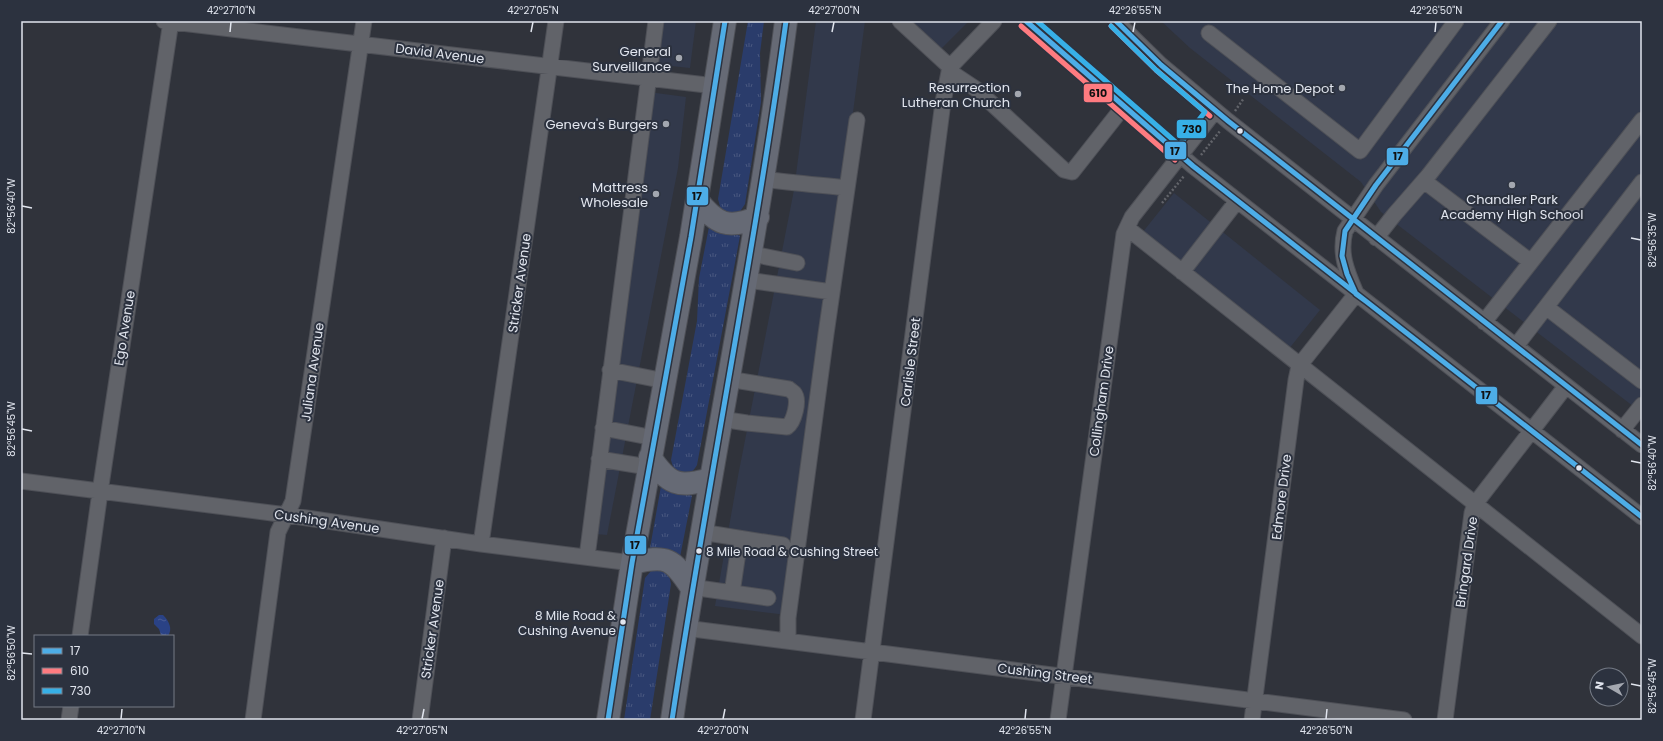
<svg xmlns="http://www.w3.org/2000/svg" width="1663" height="741" font-family="Poppins,sans-serif">
	<style>
		.built { fill: #32394b }
		.grass { fill: url(#grass-tufts) }
		.water { fill: url(#water-ripples) }
		.lines { fill: none; stroke-linecap: round; stroke-linejoin: round }
		.minor-casing { stroke: #4e5057; stroke-width: 17 }
		.highway-casing { stroke: #4e5057; stroke-width: 24 }
		.path { stroke: #62646a; stroke-width: 2.5; stroke-dasharray: 2 2; stroke-linecap: butt }
		.minor { stroke: #616369; stroke-width: 15 }
		.highway { stroke: #666a75; stroke-width: 22 }
		.bus-1-casing { stroke: #2c323f; stroke-width: 8 }
		.bus-2-casing { stroke: #2c323f; stroke-width: 8 }
		.bus-3-casing { stroke: #2c323f; stroke-width: 8 }
		.bus-1 { stroke: #4dade7; stroke-width: 5 }
		.bus-2 { stroke: #fe7b80; stroke-width: 5 }
		.bus-3 { stroke: #37b0e7; stroke-width: 5 }
		.ticks { fill: none; stroke: #e1e5ee; stroke-width: 1.5 }
		.poi-dot { fill: #a3a7af; stroke: #2c323f; stroke-width: 1.5 }
		.bus-dot { fill: #e1e5ee; stroke: #2c323f; stroke-width: 1.5 }
		.labels { text-anchor: middle; stroke-width: 4; stroke-linejoin: round; paint-order: stroke }
		.bus-label { font-size: 12px; fill: #e1e5ee; stroke: #2c323f; text-anchor: start }
		.poi-label { font-size: 13px; fill: #e1e5ee; stroke: #2c323f; text-anchor: end }
		.street-label { font-size: 13px; fill: #e1e5ee; stroke: #2c323f }
		.line-badge { stroke: #2c323f; stroke-width: 1.5 }
		.pale-badge-label { font-size: 11px; text-anchor: middle; font-weight: bold; fill: #111 }
		.neatline { fill: none; stroke: #e1e5ee; stroke-width: 1.5 }
		.ticks-label { font-size: 10px; text-anchor: middle; fill: #e1e5ee }
	</style>
	<defs>
		<pattern id="grass-tufts" width="24" height="20" patternUnits="userSpaceOnUse"><rect width="24" height="20" fill="#2a3c6b"/><path d="M3 7l-1-3M5 7V3M7 7l1-3M15 17l-1-3M17 17v-4M19 17l1-3" fill="none" stroke="#495880"/></pattern>
		<pattern id="water-ripples" width="26" height="14" patternUnits="userSpaceOnUse"><rect width="26" height="14" fill="#2a4285"/><path d="M2 4q2-2 4 0t4 0M15 11q2-2 4 0t4 0" fill="none" stroke="#495d97"/></pattern>
	</defs>
	<rect width="100%" height="100%" fill="#30333b"/>
	<!-- built -->
	<path class="built" d="M648,21H696L690,68L643,63Z
		M816,21H865L787,615L715,606L738,476L794,190Z
		M906,21H969L938,52Z
		M1161,21H1642V413L1381,212L1361,182L1190,48Z
		M641,91L686,97L678,168L607,535L584,533Z
		M1174,193L1320,310L1288,350L1142,233Z"/>
	<!-- grass -->
	<path class="grass" d="M748,21H764L760,53L761,102L745,204L739,213L734,215L721,210L718,199Z
		M709,227L723,234H737L740,236L697,465C691,476 685,474 674,470L671,460L697,321L699,278Z
		M661,486L673,493L689,494L692,496L680,557L650,548Z
		M661,569L669,575L671,584L650,720H624L645,578L651,571Z"/>
	<!-- water -->
	<path class="water" d="M159,615H163C169,621 173,629 168,636L161,635L159,629L154,624V619Z"/>
	<g class="lines">
		<!-- minor casing -->
		<g class="minor-casing">
			<path id="minor" d="M164,21L715,86
				M900,21L950,67
				M1026,21L1193,166L1642,517
				M1116,21L1161,65L1228,121L1642,445
				M1209,33L1360,151L1456,21
				M949,71L976,89L1064,170L1072,172L1124,106
				M764,179C792,183 819,185 847,188
				M1424,181L1531,262
				M1127,228L1642,636
				M1376,238L1394,215L1428,176L1549,21
				M752,254L797,263
				M1182,272L1237,201
				M747,280L832,292
				M1356,293C1347,272 1339,254 1345,231L1376,185L1502,21
				M1546,307L1642,381
				M1484,322L1642,120
				M1516,346L1642,182
				M610,370L665,381
				M721,419L747,423L787,427C794,422 800,400 794,393C793,392 790,390 789,389L728,379
				M603,428L654,438
				M1622,430L1642,405
				M599,459L648,467
				M21,481L287,515L481,544L632,563
				M701,532L783,545
				M481,544L556,21
				M587,557L656,21
				M691,587L768,598
				M732,593L740,539
				M685,628L1404,720
				M80,636L100,492L171,21
				M788,641V618L826,334L857,120
				M69,720L71,706
				M253,720L278,532L293,501L364,21
				M420,720L444,538
				M863,720L943,102L950,67L994,21
				M1058,720L1124,234L1132,217L1215,111
				M1252,720L1296,380L1299,366L1356,294
				M1445,720L1472,513L1475,504L1566,386"/>
		</g>
		<!-- highway casing -->
		<g class="highway-casing">
			<path id="highway" d="M697,200C716,224 728,230 758,217
				M650,457C669,485 678,488 710,479
				M632,563C667,555 672,558 691,587
				M608,720L632,563L691,237L725,21
				M672,720C705,486 756,255 786,21"/>
		</g>
		<!-- path -->
		<path class="path" d="M1235,111L1244,98
			M1201,155L1220,131
			M1162,203L1184,176"/>
		<!-- minor -->
		<use href="#minor" class="minor"/>
		<!-- highway -->
		<use href="#highway" class="highway"/>
		<!-- bus-1 casing -->
		<g class="bus-1-casing">
			<path id="bus-1" d="M1026,21L1193,166L1642,517
				M1116,21L1161,65L1228,121L1642,445
				M1367,302L1356,294L1347,274L1342,256L1345,231L1376,185L1502,21
				M608,720L632,563L691,237L725,21
				M672,720C707,486 754,255 786,21"/>
		</g>
		<!-- bus-2 casing -->
		<g class="bus-2-casing">
			<path id="bus-2" d="M1021,26L1175,160
				M1111,26L1156,70L1210,116"/>
		</g>
		<!-- bus-3 casing -->
		<g class="bus-3-casing">
			<path id="bus-3" d="M1037,21L1179,145L1205,112L1156,70L1111,26"/>
		</g>
		<!-- bus-1 -->
		<use href="#bus-1" class="bus-1"/>
		<!-- bus-2 -->
		<use href="#bus-2" class="bus-2"/>
		<!-- bus-3 -->
		<use href="#bus-3" class="bus-3"/>
	</g>
	<!-- ticks -->
	<path class="ticks" d="M230,32L231,22M531,32L533,22M832,32L834,22M1133,32L1135,22M1435,32L1436,22M22,206L32,208M1631,238L1641,240M22,429L32,431M1631,461L1641,463M22,653L32,654M1631,684L1641,686M121,719L122,709M422,719L424,709M723,719L725,709M1025,719L1026,709M1326,719L1327,709"/>
	<!-- markers -->
	<g class="poi-dot">
		<circle cx="679" cy="58" r="4"/>
		<circle cx="1342" cy="88" r="4"/>
		<circle cx="1018" cy="94" r="4"/>
		<circle cx="666" cy="124" r="4"/>
		<circle cx="1512" cy="185" r="4"/>
		<circle cx="656" cy="194" r="4"/>
	</g>
	<g class="bus-dot">
		<circle cx="1240" cy="131" r="3.5"/>
		<circle cx="1579" cy="468" r="3.5"/>
		<circle cx="699" cy="551" r="3.5"/>
		<circle cx="623" cy="622" r="3.5"/>
	</g>
	<g class="labels">
		<!-- bus labels -->
		<g class="bus-label">
			<text x="706" y="556">8 Mile Road &amp; Cushing Street</text>
			<text x="616" y="620" text-anchor="end">8 Mile Road &amp;<tspan x="616" dy="15">Cushing Avenue</tspan></text>
		</g>
		<!-- poi labels -->
		<g class="poi-label">
			<text x="671" y="56">General<tspan x="671" dy="15">Surveillance</tspan></text>
			<text x="1010" y="92">Resurrection<tspan x="1010" dy="15">Lutheran Church</tspan></text>
			<text x="1334" y="93">The Home Depot</text>
			<text x="658" y="129">Geneva's Burgers</text>
			<text x="648" y="192">Mattress<tspan x="648" dy="15">Wholesale</tspan></text>
			<text x="1512" y="204" text-anchor="middle">Chandler Park<tspan x="1512" dy="15">Academy High School</tspan></text>
		</g>
		<!-- street labels -->
		<g class="street-label">
			<text transform="translate(440 53) rotate(7)" y="5">David Avenue</text>
			<text transform="translate(519 283) rotate(-82)" y="5">Stricker Avenue</text>
			<text transform="translate(124 328) rotate(-81)" y="5">Ego Avenue</text>
			<text transform="translate(910 362) rotate(-83)" y="5">Carlisle Street</text>
			<text transform="translate(312 372) rotate(-82)" y="5">Juliana Avenue</text>
			<text transform="translate(1101 401) rotate(-82)" y="5">Collingham Drive</text>
			<text transform="translate(1281 497) rotate(-83)" y="5">Edmore Drive</text>
			<text transform="translate(327 521) rotate(8)" y="5">Cushing Avenue</text>
			<text transform="translate(1466 562) rotate(-82)" y="5">Bringard Drive</text>
			<text transform="translate(432 629) rotate(-82)" y="5">Stricker Avenue</text>
			<text transform="translate(1045 673) rotate(7)" y="5">Cushing Street</text>
		</g>
	</g>
	<g class="line-badge">
		<rect x="1083" y="83" width="30" height="20" rx="4" fill="#fe7b80"/>
		<rect x="1176" y="119" width="31" height="20" rx="4" fill="#37b0e7"/>
		<rect x="1164" y="141" width="23" height="19" rx="4" fill="#4dade7"/>
		<rect x="1386" y="147" width="23" height="19" rx="4" fill="#4dade7"/>
		<rect x="686" y="186" width="23" height="20" rx="4" fill="#4dade7"/>
		<rect x="1475" y="386" width="23" height="19" rx="4" fill="#4dade7"/>
		<rect x="624" y="535" width="23" height="20" rx="4" fill="#4dade7"/>
	</g>
	<g class="pale-badge-label">
		<text x="1098" y="97">610</text>
		<text x="1192" y="133">730</text>
		<text x="1175" y="155">17</text>
		<text x="1398" y="160">17</text>
		<text x="697" y="200">17</text>
		<text x="1486" y="399">17</text>
		<text x="635" y="549">17</text>
	</g>
	<!-- border -->
	<rect width="1663" height="741" fill="none" stroke="#2c323f" stroke-width="44"/>
	<!-- legend -->
	<rect x="34" y="635" width="140" height="72" fill="#2c323f" stroke="#747a85"/>
	<rect x="42" y="648" width="20" height="6" fill="#4dade7" stroke="#747a85"/>
	<text x="70" y="655" font-size="12" fill="#e1e5ee">17</text>
	<rect x="42" y="668" width="20" height="6" fill="#fe7b80" stroke="#747a85"/>
	<text x="70" y="675" font-size="12" fill="#e1e5ee">610</text>
	<rect x="42" y="688" width="20" height="6" fill="#37b0e7" stroke="#747a85"/>
	<text x="70" y="695" font-size="12" fill="#e1e5ee">730</text>
	<!-- north arrow -->
	<g transform="translate(1609 687) rotate(279)"><circle r="19" fill="#2c323f" stroke="#747a85"/>
	<path d="M0-3L7 15L0 10L-7 15Z" fill="#a3a7af"/>
	<text y="-6" font-size="11" font-weight="bold" text-anchor="middle" fill="#e1e5ee">N</text>
	</g>
	<rect x="22" y="22" width="1619" height="697" class="neatline"/>
	<g class="ticks-label">
		<text x="231" y="14">42°27'10"N</text>
		<text x="533" y="14">42°27'05"N</text>
		<text x="834" y="14">42°27'00"N</text>
		<text x="1135" y="14">42°26'55"N</text>
		<text x="1436" y="14">42°26'50"N</text>
		<text transform="translate(11 206) rotate(-90)" y="4">82°56'40"W</text>
		<text transform="translate(1652 240) rotate(-90)" y="4">82°56'35"W</text>
		<text transform="translate(11 429) rotate(-90)" y="4">82°56'45"W</text>
		<text transform="translate(1652 463) rotate(-90)" y="4">82°56'40"W</text>
		<text transform="translate(11 653) rotate(-90)" y="4">82°56'50"W</text>
		<text transform="translate(1652 686) rotate(-90)" y="4">82°56'45"W</text>
		<text x="121" y="734">42°27'10"N</text>
		<text x="422" y="734">42°27'05"N</text>
		<text x="723" y="734">42°27'00"N</text>
		<text x="1025" y="734">42°26'55"N</text>
		<text x="1326" y="734">42°26'50"N</text>
	</g>
</svg>
